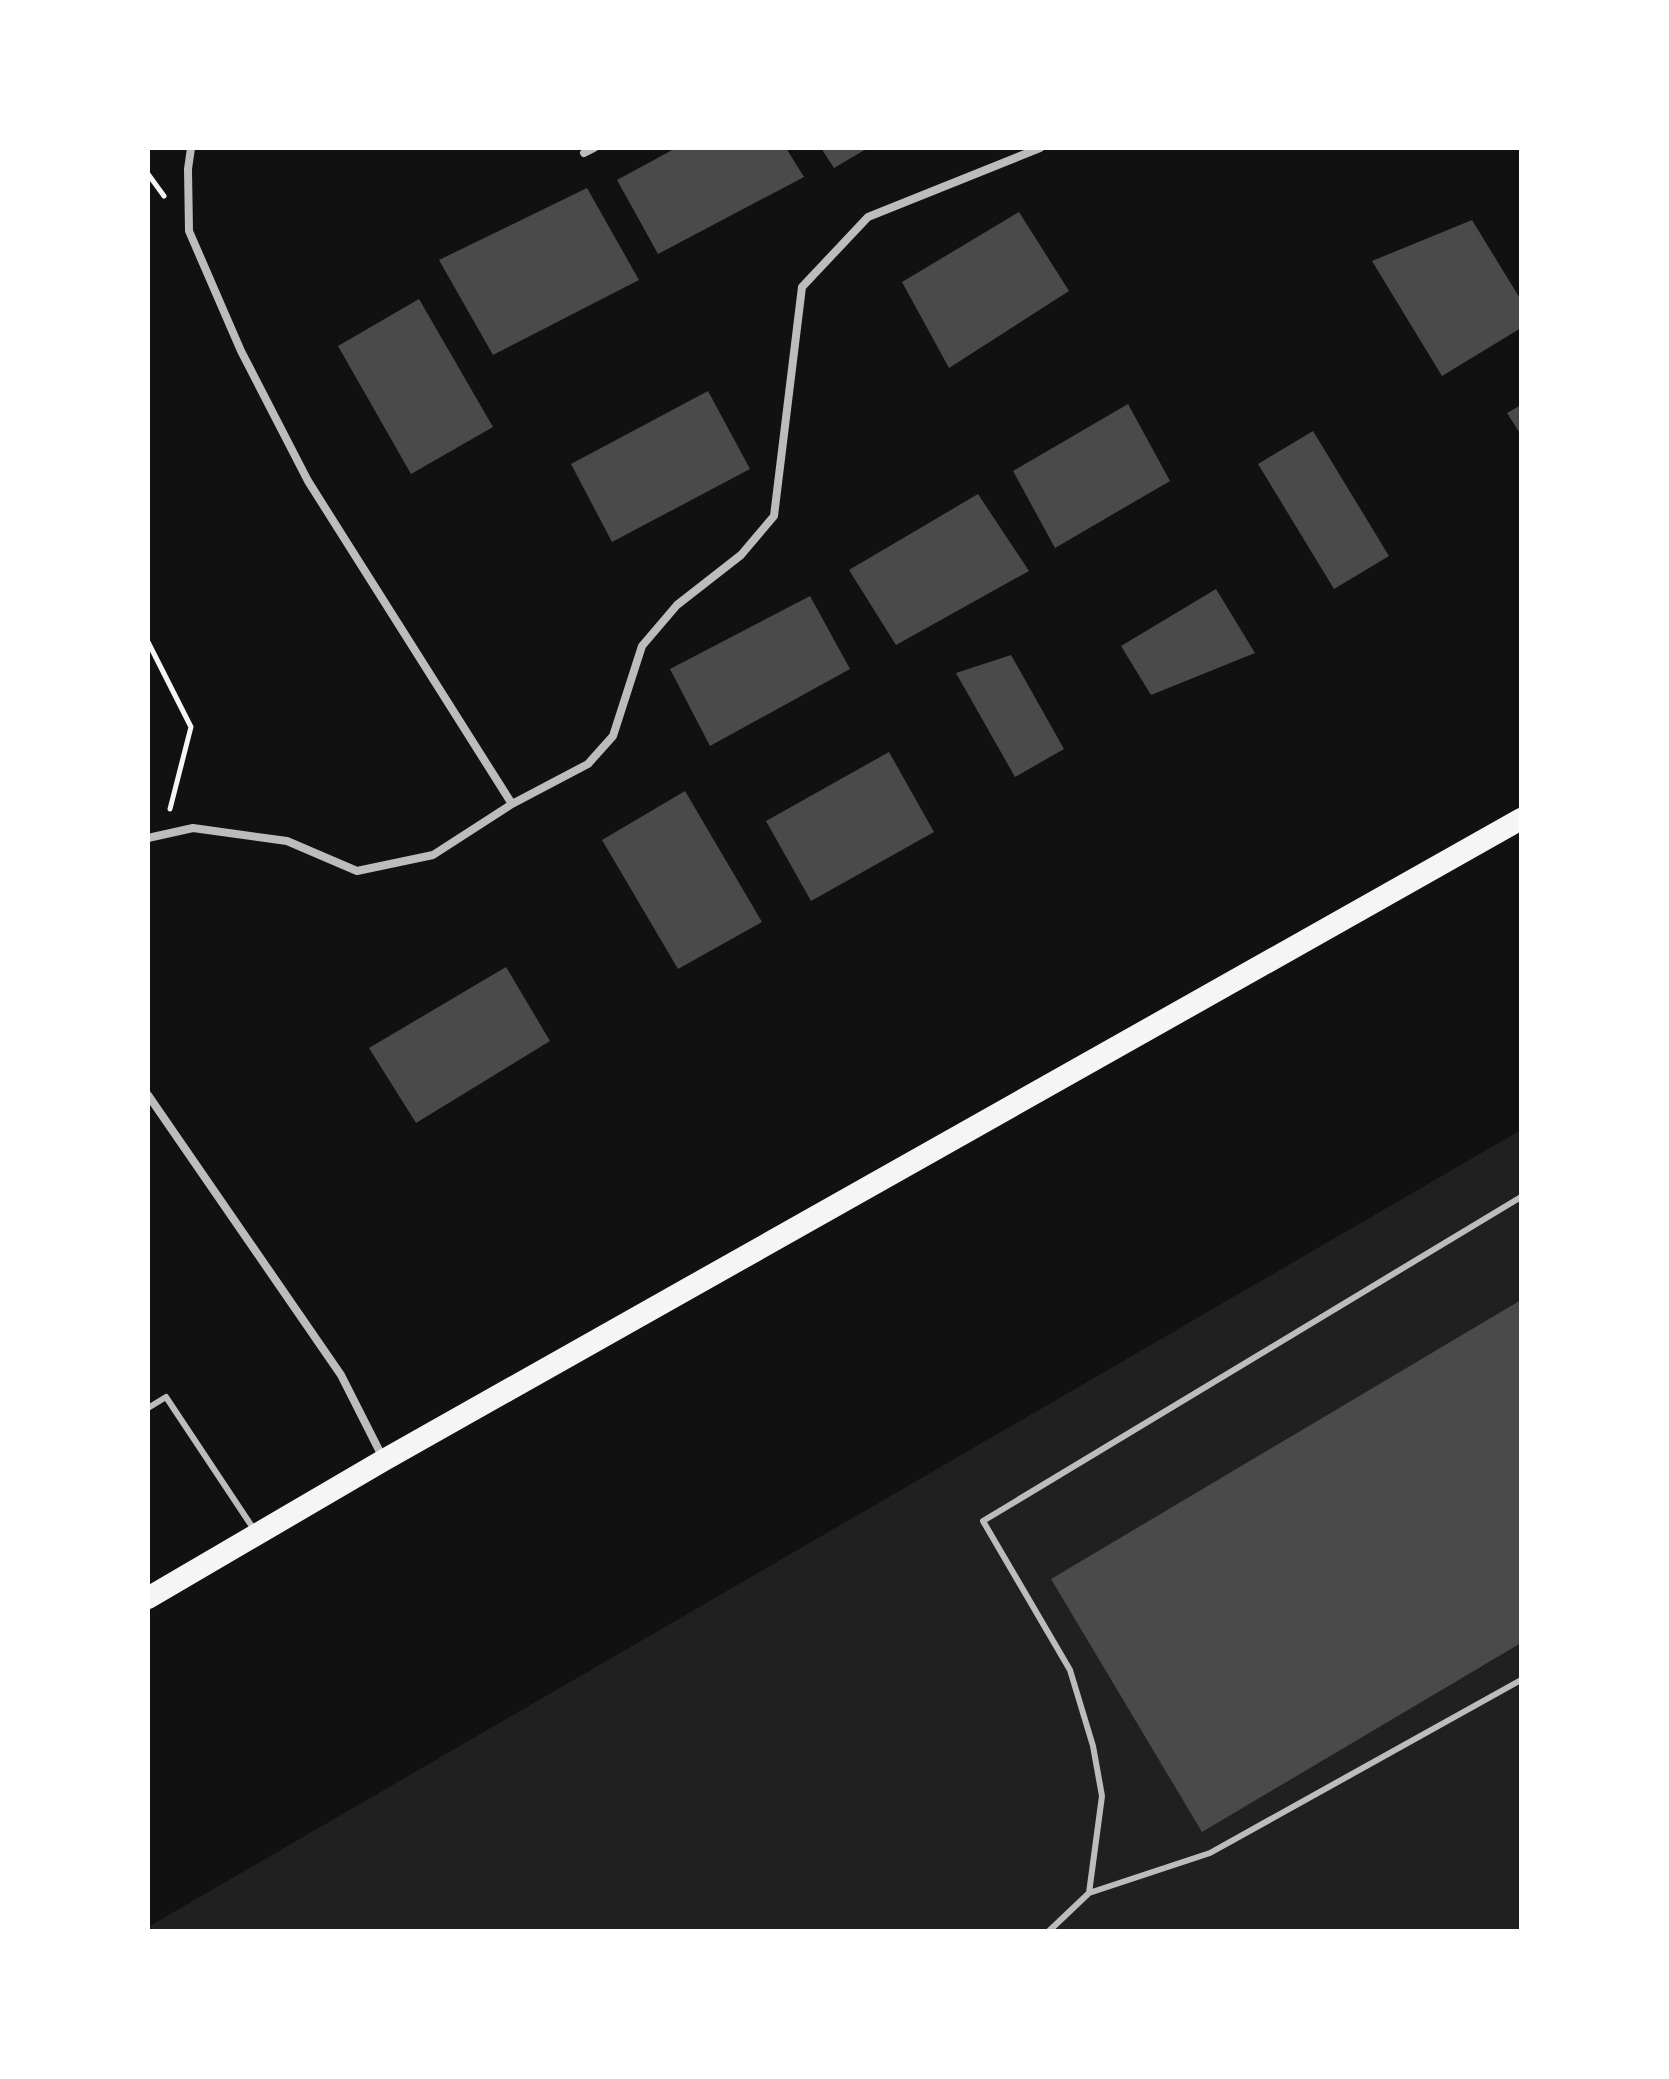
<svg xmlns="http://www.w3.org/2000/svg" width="1669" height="2079" font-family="'DejaVu Sans',sans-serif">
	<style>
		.green { fill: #202020 }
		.building { fill: #4a4a4a }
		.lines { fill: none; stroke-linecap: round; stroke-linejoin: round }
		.path { stroke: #f5f5f5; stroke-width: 5 }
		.service { stroke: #bcbcbc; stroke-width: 6 }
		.minor { stroke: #bcbcbc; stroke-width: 8 }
		.trunk { stroke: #f5f5f5; stroke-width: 22 }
	</style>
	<rect width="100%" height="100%" fill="#111"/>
	<!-- green -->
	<path class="green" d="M1521,1130V1931H148V1927Z"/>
	<!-- building -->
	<path class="building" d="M676,148H786L804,177L658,254L617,180Z
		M821,148H868L834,168Z
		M587,188L639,280L493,355L439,260Z
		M1019,212L1069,291L949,368L902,282Z
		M1472,220L1521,300V328L1442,376L1372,261Z
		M419,299L493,427L411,474L338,346Z
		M708,391L750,469L612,542L571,464Z
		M1128,404L1170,481L1055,548L1013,471Z
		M1521,405V435L1507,413Z
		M1313,431L1389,556L1334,589L1258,464Z
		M978,494L1029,571L896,645L849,570Z
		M1216,589L1255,653L1151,695L1121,646Z
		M810,596L850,669L710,746L670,669Z
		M1011,655L1064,749L1015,777L956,673Z
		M889,752L934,832L811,901L766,821Z
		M685,791L762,922L678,969L602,840Z
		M506,967L550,1041L416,1123L369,1048Z
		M1521,1300V1643L1202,1832L1051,1579Z"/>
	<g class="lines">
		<!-- path -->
		<path class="path" d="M148,174L164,196
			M148,642L191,727L170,809"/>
		<!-- service -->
		<path class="service" d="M148,1408L166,1397L255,1531
			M1089,1893L1102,1796L1093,1746L1070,1670L983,1521L1521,1197
			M1049,1931L1089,1893L1210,1853L1521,1680"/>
		<!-- minor -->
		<path class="minor" d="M191,148L188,169L189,231L241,351L308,481L512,804
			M584,153L594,148
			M148,838L193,828L287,841L357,871L433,855L512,804L588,764L613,736L642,646L677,605L741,555L774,516L802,287L868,217L1040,148
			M148,1095L341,1375L384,1460"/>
		<!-- trunk -->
		<path class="trunk" d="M148,1598L384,1460L1521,819"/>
	</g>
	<!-- border -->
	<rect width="1669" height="2079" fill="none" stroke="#ffffff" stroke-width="300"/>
</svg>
